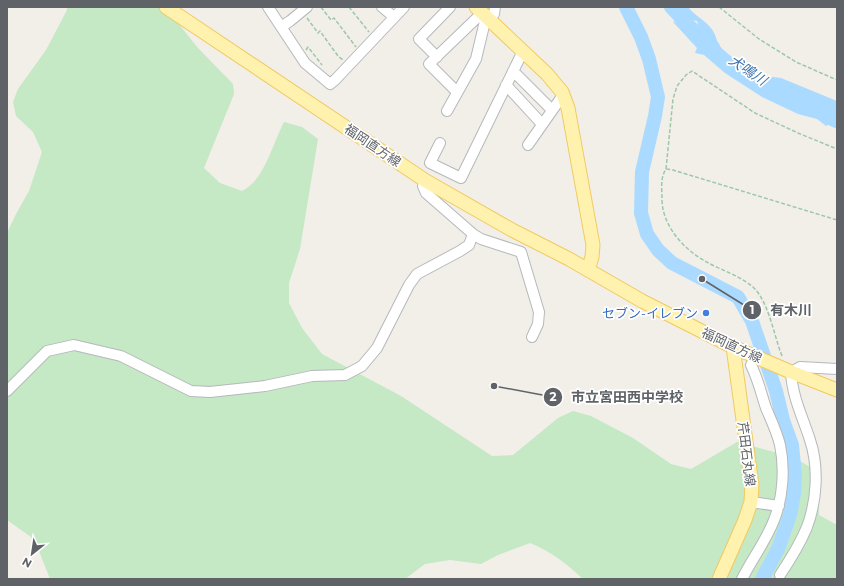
<svg xmlns="http://www.w3.org/2000/svg" width="844" height="586" font-family="Montserrat,'Noto Sans JP',sans-serif">
	<style>
		.green { fill: #c5e8c5 }
		.water { fill: #aadaff }
		.lines { fill: none; stroke-linecap: round; stroke-linejoin: round }
		.river { stroke: #aadaff; stroke-width: 14 }
		.minor-casing { stroke: #b5b8bc; stroke-width: 12 }
		.major-casing { stroke: #f2c960; stroke-width: 15 }
		.path { stroke: #9cc7a9; stroke-width: 1.5; stroke-dasharray: 4 2; stroke-linecap: butt }
		.minor { stroke: #fff; stroke-width: 10 }
		.major { stroke: #fff2af; stroke-width: 13 }
		.shop-dot { fill: #3f7fe0; stroke: #fff; stroke-width: 1.5 }
		.labels { text-anchor: middle; stroke-width: 3.5; stroke-linejoin: round; paint-order: stroke }
		.street-label { font-size: 13px; fill: #5f6368; stroke: #fff }
		.shop-label { font-size: 13px; fill: #366cbe; stroke: #fff; text-anchor: end }
		.water-label { font-size: 14px; font-style: italic; fill: #4174aa; stroke: #fff }
		.leader { fill: none; stroke: #5f6368; stroke-width: 1.5 }
		.callout-dot { fill: #5f6368; stroke: #fff; stroke-width: 1.5 }
		.mark-label { font-size: 12px; text-anchor: middle; font-weight: bold; fill: #fff }
		.callout-label { font-size: 14px; text-anchor: middle; font-weight: bold; fill: #5f6368; stroke: #fff; stroke-width: 3.5; stroke-linejoin: round; paint-order: stroke }
	</style>
	<rect width="100%" height="100%" fill="#f1efe8"/>
	<!-- green -->
	<path class="green" d="M67,7H165L198,48L233,84L234,94L204,168L220,183L242,191C264,181 273,143 284,122L302,127L318,139L300,249L289,283V303L302,328L322,354L401,396L492,456L513,455L558,418L573,411L591,416L633,438L671,464L691,469L737,442L793,457L810,467L821,478L818,493L819,515L837,525V579H583C566,563 552,552 530,543L498,555L481,564L450,560L425,564L405,579H50L39,551L31,537L7,520V233L16,214L29,191L42,152L33,132L16,116L13,102L18,89L46,50L67,10Z"/>
	<!-- water -->
	<path class="water" d="M676,7H688C695,16 707,21 713,31C716,35 716,40 719,45C731,60 762,77 781,78L837,101V129L828,125L826,126L817,119L798,114L762,97L725,73L704,55L695,53L697,48L674,23L673,21C683,25 688,33 698,38L700,29L697,21L691,20Z"/>
	<g class="lines">
		<!-- river -->
		<path class="river" d="M626,7L641,37L649,59L658,97L655,116L642,172L641,213L647,234L658,250L672,263L738,297L752,321L776,391L783,420L792,445L795,475L794,494L790,515L778,549L762,579
			M671,7L688,25L713,47"/>
		<!-- minor casing -->
		<g class="minor-casing">
			<path id="minor" d="M268,7L305,63L330,84L335,80L404,7
				M382,7L394,17
				M488,18L494,14L495,7
				M281,27L290,21L307,7
				M437,57L419,39L450,7
				M513,71L552,110
				M506,85L542,124
				M457,92L429,64L482,13
				M447,111L476,59L486,17
				M440,143L430,163L461,178L523,51
				M528,145L563,95
				M426,181L423,186L426,193L473,234L481,239L521,252L539,312L538,324L532,337
				M7,391L47,351L74,345L121,356L191,391L210,392L265,386L312,376L345,375L362,366L377,348L409,285L417,274L460,251L469,245L473,234
				M751,502L779,506
				M780,575C790,560 800,544 807,527C817,500 819,467 810,440C803,418 792,396 791,372L800,367L837,369
				M742,579C752,559 766,541 774,520C783,498 785,468 780,445C777,432 771,420 766,408C761,393 758,379 751,365"/>
		</g>
		<!-- major casing -->
		<g class="major-casing">
			<path id="major" d="M166,7L426,181L512,230L569,259L642,301L733,347L791,372L837,390
				M476,7L547,74L562,92L568,108L593,245L592,257L588,270
				M719,579L745,520L751,502L752,485L733,347"/>
		</g>
		<!-- path -->
		<path class="path" d="M321,7L331,20L334,18L356,47
			M349,7L369,32
			M719,7L759,39L796,62L837,80
			M307,18L318,33L320,31L338,56L343,60
			M306,50L308,47L322,65
			M666,169L673,99L677,86L686,75L692,71L755,113L798,133L837,149
			M782,356C774,336 769,302 753,287C739,275 720,270 705,261C683,249 662,225 662,199C662,189 660,178 666,169L673,170L837,220"/>
		<!-- minor -->
		<use href="#minor" class="minor"/>
		<!-- major -->
		<use href="#major" class="major"/>
	</g>
	<!-- markers -->
	<circle class="shop-dot" cx="706" cy="313" r="4"/>
	<g class="labels">
		<!-- street labels -->
		<g class="street-label">
			<text transform="translate(373 145) rotate(34)" y="5">福岡直方線</text>
			<text transform="translate(732 345) rotate(25)" y="5">福岡直方線</text>
			<text transform="translate(747 454) rotate(83)" y="5">芹田石丸線</text>
		</g>
		<!-- shop labels -->
		<g class="shop-label">
			<text x="698" y="318">セブン-イレブン</text>
		</g>
		<!-- water labels -->
		<g class="water-label">
			<text transform="translate(748 70) rotate(34)" y="5">犬鳴川</text>
		</g>
	</g>
	<!-- callouts -->
	<path class="leader" d="M702 279L752 310M494 386L553 397"/>
	<g class="callout-dot">
		<circle cx="702" cy="279" r="4"/>
		<circle cx="494" cy="386" r="4"/>
		<circle cx="752" cy="310" r="10"/>
		<circle cx="553" cy="397" r="10"/>
	</g>
	<g class="mark-label">
		<text x="752" y="314">1</text>
		<text x="553" y="401">2</text>
	</g>
	<g class="callout-label">
		<text x="791" y="315">有木川</text>
		<text x="627" y="402">市立宮田西中学校</text>
	</g>
	<!-- border -->
	<rect width="844" height="586" fill="none" stroke="#5f6368" stroke-width="16"/>
	<!-- north arrow -->
	<g transform="translate(32 554) rotate(210)" stroke="#ffffff" stroke-width="3" paint-order="stroke">
	<path d="M0-3L7 15L0 10L-7 15Z" fill="#5f6368"/>
	<text y="-6" font-size="11" font-weight="bold" text-anchor="middle" fill="#5f6368">N</text>
	</g>
</svg>
